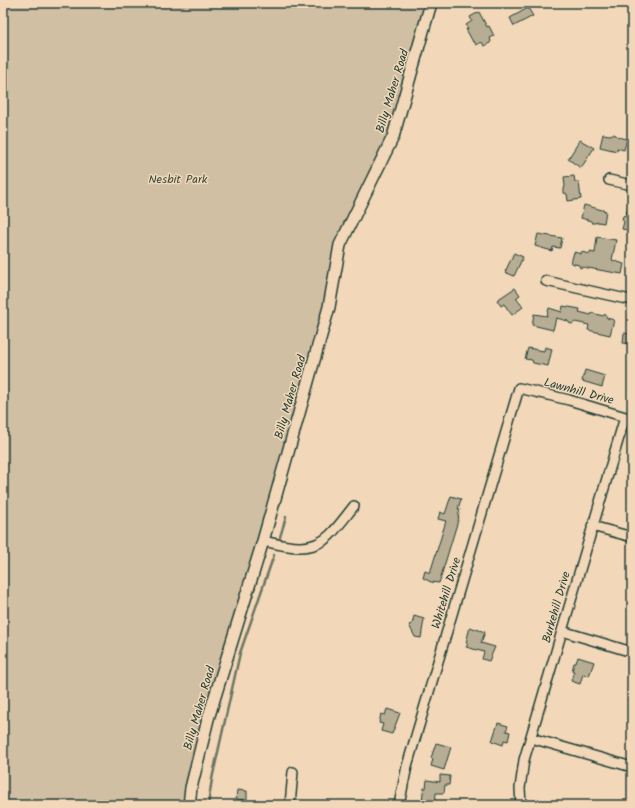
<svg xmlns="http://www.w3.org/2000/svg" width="635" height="808" font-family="Kalam,sans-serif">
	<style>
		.green { fill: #d0bfa3; stroke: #787e6c }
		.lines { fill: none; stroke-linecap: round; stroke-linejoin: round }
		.stream { stroke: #6c7564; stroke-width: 2.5 }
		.building { fill: #b7ad94; stroke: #1f3d34 }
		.minor-casing { stroke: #1f3d34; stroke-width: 12 }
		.major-casing { stroke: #1f3d34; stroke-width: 14 }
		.minor { stroke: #f2d8b9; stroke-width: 9 }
		.major { stroke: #f2d8b9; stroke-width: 11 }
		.labels { text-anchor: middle; stroke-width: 3; stroke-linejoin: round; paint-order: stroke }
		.street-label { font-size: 12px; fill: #1f3d34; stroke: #f2d8b9 }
		.park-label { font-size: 12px; fill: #314a3f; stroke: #f2d8b9 }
	</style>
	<rect width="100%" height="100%" fill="#f2d8b9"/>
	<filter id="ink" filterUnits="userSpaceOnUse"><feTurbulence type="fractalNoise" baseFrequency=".025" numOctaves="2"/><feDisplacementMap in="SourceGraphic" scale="8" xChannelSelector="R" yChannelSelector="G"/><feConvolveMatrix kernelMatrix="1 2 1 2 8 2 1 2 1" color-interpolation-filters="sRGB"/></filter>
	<g filter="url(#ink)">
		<!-- green -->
		<path class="green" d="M3,3H433L388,147L343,237L321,322L184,805H3Z"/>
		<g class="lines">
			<!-- stream -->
			<path class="stream" d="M280,537L286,517
				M208,805L212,779L240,653L274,555"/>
		</g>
		<!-- building -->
		<path class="building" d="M528,8L533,16L514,26L510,18Z
			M479,12L487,27L489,26L494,36L490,38L491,41L490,43L484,46L482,42L476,45L474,41L473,42L466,29H468L466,25L472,21L470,17Z
			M603,134L610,135L613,134L616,135L618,137L627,139L624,150L617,148V151L600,147Z
			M580,140L594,148L581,168L568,159Z
			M574,176L575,182H579L581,199L568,201L567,194L564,193V189L565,186L564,177Z
			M630,199H632V231L622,229L624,222L622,219L623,216L626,215Z
			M584,205L606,211L604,223L598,222L595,223H592L591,221L581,218Z
			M538,234L562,238L560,248L553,247L552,251L535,246Z
			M597,237L616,240L612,260L624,264L622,274L582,267L580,268L579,265L571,263L574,252L581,254V252L590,254V252L595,253Z
			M514,253L523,257L514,276L505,272Z
			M515,288L520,295L516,298L523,307L512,315L504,304L501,306L497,300Z
			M563,306L580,309L579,312L591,315L592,313L603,316L605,314L607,318L614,320L610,335L588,330L589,325L575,322L572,324L569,323L568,321L556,318L553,330L532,325L534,314L547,316L549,308L562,312Z
			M624,333L632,334V344L623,343Z
			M545,347L552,349L548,366L533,363L532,360L525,359L528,348L544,351Z
			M585,370L605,376L602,387L582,381Z
			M451,496L461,499L458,509H460L458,517H459L439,583L431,582L423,578L425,571L430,573L446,521L438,519L440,512L445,514Z
			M414,616L424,619L421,638L415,637L409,625L412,624Z
			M470,627L485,632L481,643L495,647L489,661L482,659L484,652L466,647L468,644L466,643Z
			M578,657L594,662L589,676L583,674L580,684L571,681L574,671H572L574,663H576Z
			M387,709L400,713L392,734L381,731L383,724L379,723L381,714L385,715Z
			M498,723L508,726L506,731L510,732L508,741L504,740L503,745L492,741Z
			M436,743L451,747L444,770L431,766L433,759L431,758Z
			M440,775L450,776L449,785H445L444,793H436L435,804L422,803L423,792L424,788H426L427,780L440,782Z
			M237,790L247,791V800L236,799Z"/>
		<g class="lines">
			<!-- minor casing -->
			<g class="minor-casing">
				<path id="minor" d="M609,180L632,185
					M546,281L626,299H632
					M592,526L632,537
					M263,541C285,546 311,554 330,535C339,526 346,516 354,506
					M562,631L632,652
					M531,738L632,767
					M290,805L293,772
					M399,805L407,766L519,388L569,400L632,419
					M521,805L520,788L524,760L625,417"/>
			</g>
			<!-- major casing -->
			<g class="major-casing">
				<path id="major" d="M189,805L191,788L208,719L263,541L329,307L340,245L393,137L431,3"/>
			</g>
			<!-- minor -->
			<use href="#minor" class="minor"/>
			<!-- major -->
			<use href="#major" class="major"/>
		</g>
	</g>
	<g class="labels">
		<!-- street labels -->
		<g class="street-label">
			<text transform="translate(392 91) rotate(-73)" y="4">Billy Maher Road</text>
			<text transform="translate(579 391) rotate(15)" y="4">Lawnhill Drive</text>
			<text transform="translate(290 397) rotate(-74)" y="4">Billy Maher Road</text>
			<text transform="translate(446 593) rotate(-73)" y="4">Whitehill Drive</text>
			<text transform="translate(556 607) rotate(-74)" y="4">Burkehill Drive</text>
			<text transform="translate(199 708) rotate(-74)" y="4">Billy Maher Road</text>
		</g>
		<!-- park labels -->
		<g class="park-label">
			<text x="178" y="183">Nesbit Park</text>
		</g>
	</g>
	<!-- margin -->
	<rect width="635" height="808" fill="none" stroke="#f2d8b9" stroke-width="16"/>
	<rect x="8" y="8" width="619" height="792" fill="none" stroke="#1f3d34" stroke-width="1.5" filter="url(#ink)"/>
</svg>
